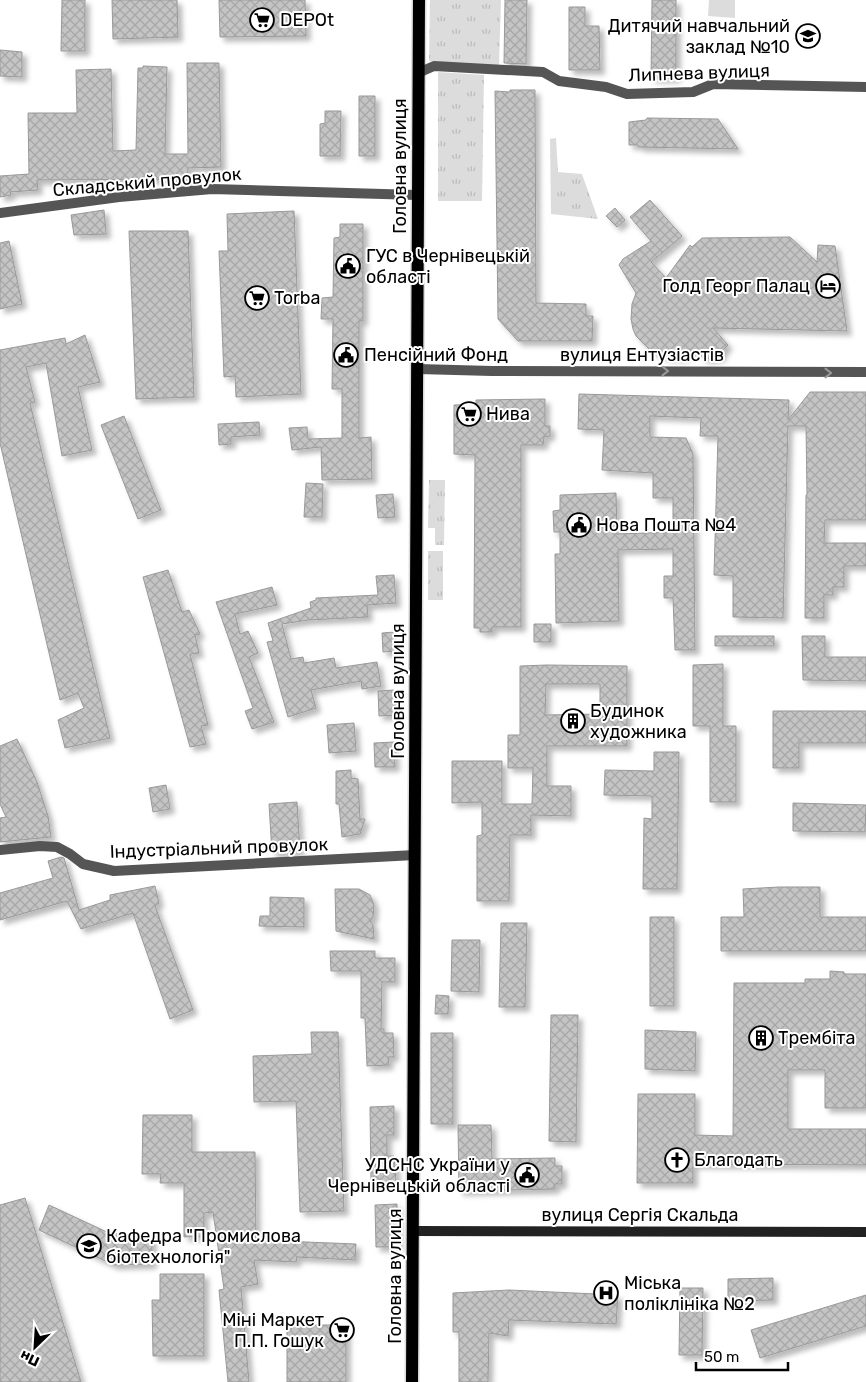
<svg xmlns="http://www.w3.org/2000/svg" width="866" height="1382" font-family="Rubik,sans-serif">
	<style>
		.grass { fill: url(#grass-tufts) }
		.pitch { fill: #dcdcdc }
		.building { fill: url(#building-cross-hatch); stroke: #999; fill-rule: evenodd; filter: url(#shadow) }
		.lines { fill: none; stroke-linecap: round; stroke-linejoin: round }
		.primary-casing { stroke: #dbdbdb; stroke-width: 15 }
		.minor { stroke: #555; stroke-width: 10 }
		.secondary { stroke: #222; stroke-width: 10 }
		.primary { stroke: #000; stroke-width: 12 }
		.oneway { stroke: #999 }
		.labels { text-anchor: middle; stroke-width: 4; stroke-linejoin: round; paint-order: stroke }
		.poi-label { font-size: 18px; fill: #000; stroke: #fff; text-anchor: start }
		.street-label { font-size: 18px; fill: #000; stroke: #fff }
	</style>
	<defs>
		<pattern id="grass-tufts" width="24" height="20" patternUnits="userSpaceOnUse" patternTransform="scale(1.25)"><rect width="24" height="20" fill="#dcdcdc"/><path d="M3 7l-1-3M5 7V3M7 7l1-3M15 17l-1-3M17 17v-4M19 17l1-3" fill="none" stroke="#bbb"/></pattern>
		<pattern id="building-cross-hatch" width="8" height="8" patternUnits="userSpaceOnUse" patternTransform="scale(1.25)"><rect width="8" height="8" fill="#c4c4c4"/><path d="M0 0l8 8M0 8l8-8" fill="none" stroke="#a7a7a7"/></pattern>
		<filter id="shadow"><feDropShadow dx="4.5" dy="4.5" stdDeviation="2.5" flood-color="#0004"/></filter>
	</defs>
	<rect width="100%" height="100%" fill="#fff"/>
	<!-- grass -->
	<path class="grass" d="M430,0H501L499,66L429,61Z
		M438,72L484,75L482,201H438Z
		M556,138L558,172L582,174L598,219L551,214L550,139Z
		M429,480H445L444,545H435V528H428Z
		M428,551H443V600H428Z"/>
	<!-- pitch -->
	<path class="pitch" d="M709,0H735V18L708,16Z"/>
	<!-- building -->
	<path class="building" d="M62,0H85V51H61Z
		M112,0H177L178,37L113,39Z
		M219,0H305L306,36L220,37Z
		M505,0H527L526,64L504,63Z
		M652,0H676V78H651Z
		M569,7H585V26H599L600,70H569Z
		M0,50L22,52V77L0,76Z
		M187,63H219L221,167L188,168V179L37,180L38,190L10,192L11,195L0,197V176L29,174L28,113H77L76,70L111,69L113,151L136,150L138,68H143V66L167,67L165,154H188Z
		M510,90H535L536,303L586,304V316H593L592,341H518L498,319L495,91L510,92Z
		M359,96H375V156H359Z
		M325,111H341L340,156H320V124L325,123Z
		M647,118L718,119L738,149L639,147L638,145H629V122L646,120Z
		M650,200L682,236L651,262L666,278L690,245L692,247L702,238L790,237L817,262L818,245L835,246L847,331L713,328L728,345L724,349L720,357L707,359L702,357L698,350L682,357H670L662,356L651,351L636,336L633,329L631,319L632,304L636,293L619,265L623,259L651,241L630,217Z
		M615,208L625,220L617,227L606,216Z
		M104,210L106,234L74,235L71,215Z
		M294,211L301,394L236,397L235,376L224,377L219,251H228L227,214Z
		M340,224H363V321H359V438L371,437L372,479L322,480L321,447L292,450L289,428L307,427L308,439L342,438V389H332L333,319H321L322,298L333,297L334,238L340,237Z
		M129,231H188L194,397L136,399Z
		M9,241L22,304L0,309V243Z
		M85,335L100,382L78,387L92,450L62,456L46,363L26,367L35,402L30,403L110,738L65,748L58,720L84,708L78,693L60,700L0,443V350L65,338L66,344Z
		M810,392H866V520H825L824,543H866V566H844V587H833V595H824V618H805L806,495H807L806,426H788L783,618L733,617V576L714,575L718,436H700L701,418L650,416V437L686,438L693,454L695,650H675L673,598H664V576H673V549L618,550L619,621L556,623L555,554H560V532H554L553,511L560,510V495L616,493L617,534L673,532V498H653V473L602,470L604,430L578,429L579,394L789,400L788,420Z
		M545,399V426H550V436L544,437L543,445H521V627H492V632H480V628H474L475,455L454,454V405L476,404V400Z
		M124,416L161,510L138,519L101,425Z
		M259,422L260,435L231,437V444L219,445L218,424Z
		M306,483L323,484L322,517H304Z
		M393,494L395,517L378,518L376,495Z
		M168,570L182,612L189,610L200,634L195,635L199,653L190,654L208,725L201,726L206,744L190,747L143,577Z
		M394,575L396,603L367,605L368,617L308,620L282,624L291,659L303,657L304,663L334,658L336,668L377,662L381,686L362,689L361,681L311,690L316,708L288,717L267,642L273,641L268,623L311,608L310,602L316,600V598L378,595L376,576Z
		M272,587L277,605L235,614L240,634L248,631L258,653L249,657L274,722L252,729L245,711L253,708L216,602Z
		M534,624H551V642H534Z
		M395,632L397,651L383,652L382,633Z
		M715,636H774V646H715Z
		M802,636H825V657H866V681L803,680Z
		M723,664V726H736V802H710V726H693V665Z
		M547,665L627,666V746H547V786H571V816L531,815V835H510L509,901H477V836L482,835V802L452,803V761H502V804H532L533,768H508V735H520V666ZM546,684H600V714L545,715Z
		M394,690L396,715L379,716L378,691Z
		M773,711H866V743H799V768H773Z
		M354,723L356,751L329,753L327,725Z
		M17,739L37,782L48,816L51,837L0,842V818L6,817L0,804V746Z
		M394,742L395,767H375L374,743Z
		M654,752H679L677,889H643L644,818L652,819V796L604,795L605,770L654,771Z
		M351,770V778L358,779L360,819H365L360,834L342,837L339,804H336V771Z
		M166,785L170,809L153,812L149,788Z
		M297,802L300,851L272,853L269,804Z
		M793,803L866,805L865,832L793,831Z
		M61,857L64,858L79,910L110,900V895L155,886L159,903L155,906L193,1010L170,1019L133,913L81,929L67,901L0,920V893L53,878L48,861Z
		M779,887H820V917H866V951H721V917H744L743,889Z
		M335,889H359L370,895L374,905L373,917L370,921L373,925L374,939L336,931Z
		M270,897L304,898V927L259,926L260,916H270Z
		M650,917H674V1006H650Z
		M501,923H527L525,1007H499Z
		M452,940H480L479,992L451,991Z
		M330,951H375V958H395V982H382L381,1029H384V1033H393L394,1057H388L389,1065L367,1066L365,1018H361V971H331Z
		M830,971L844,972V974H866V1108H825V1070H788V1129H866V1165L693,1164V1183H637L638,1094H695V1135L733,1136L734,983H805V979H830Z
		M436,995L449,996L448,1014H435Z
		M551,1015H578L576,1142L549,1141Z
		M645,1030L696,1032L695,1071L645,1069Z
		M311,1032H338L344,1211L300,1212L296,1101L254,1102L253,1056L312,1054Z
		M431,1033H453V1124H431Z
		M394,1106V1135H387V1156H394L396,1182L371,1183L370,1107Z
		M143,1115H192V1152H255L256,1240L356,1244L355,1260L297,1257L296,1262L254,1260L258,1284L241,1287L249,1382H228L219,1290L224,1289L213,1212L204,1213V1236L184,1237V1183H160L161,1174H142Z
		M458,1125H491L492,1159L555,1158V1166H562V1184H555V1189L459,1191Z
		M25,1198L31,1217L81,1382H0V1205Z
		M397,1204L398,1247H376L375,1205Z
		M49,1205L109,1233L152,1237V1264L114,1265L39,1230Z
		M160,1274H204V1356H153L152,1300H160Z
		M773,1278V1300L728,1301V1279Z
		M680,1288H703L702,1355H679Z
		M509,1290L618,1295L616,1324L509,1320L508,1336L489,1333L488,1382H459V1332H453V1293Z
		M866,1295V1326L760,1358L751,1330Z
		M287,1325H346V1382H287Z"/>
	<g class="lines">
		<!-- primary casing -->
		<g class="primary-casing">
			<path id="primary" d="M412,1382L419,0"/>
		</g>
		<!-- minor -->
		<path class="minor" d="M418,73L434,66L543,72L559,81L606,87L627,94L693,92L713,84L866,87
			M0,213L119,197L212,189L417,195
			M418,369L492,371L866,372
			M0,850L40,846L57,847L70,854L83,864L114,871L415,855"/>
		<!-- secondary -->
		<path class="secondary" d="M413,1231L866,1232"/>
		<!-- primary -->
		<use href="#primary" class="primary"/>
	</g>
	<!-- one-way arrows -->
	<defs><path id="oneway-chevron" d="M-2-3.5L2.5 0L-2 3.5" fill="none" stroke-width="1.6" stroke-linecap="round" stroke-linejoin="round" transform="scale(1.25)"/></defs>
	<g class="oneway">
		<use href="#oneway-chevron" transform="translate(665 371)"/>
		<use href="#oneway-chevron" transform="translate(828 373)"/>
	</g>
	<!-- icons -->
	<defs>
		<g id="supermarket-ring" transform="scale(1.25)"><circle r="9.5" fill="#fff" stroke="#000" stroke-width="1.5"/><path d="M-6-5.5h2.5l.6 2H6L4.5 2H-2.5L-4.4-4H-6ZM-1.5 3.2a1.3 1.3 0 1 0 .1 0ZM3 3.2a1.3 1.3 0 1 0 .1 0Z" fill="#000"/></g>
		<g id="school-ring" transform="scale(1.25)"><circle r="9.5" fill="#fff" stroke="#000" stroke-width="1.5"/><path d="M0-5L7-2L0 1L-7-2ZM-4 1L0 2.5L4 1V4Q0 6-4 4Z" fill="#000"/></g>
		<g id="civic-ring" transform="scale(1.25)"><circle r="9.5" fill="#fff" stroke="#000" stroke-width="1.5"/><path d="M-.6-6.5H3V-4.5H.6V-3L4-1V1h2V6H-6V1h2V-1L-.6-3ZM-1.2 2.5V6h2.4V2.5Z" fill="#000"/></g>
		<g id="hotel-ring" transform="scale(1.25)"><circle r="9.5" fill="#fff" stroke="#000" stroke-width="1.5"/><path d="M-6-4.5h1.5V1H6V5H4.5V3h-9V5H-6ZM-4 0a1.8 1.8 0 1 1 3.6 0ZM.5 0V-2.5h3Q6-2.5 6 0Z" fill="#000"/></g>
		<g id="building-ring" transform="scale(1.25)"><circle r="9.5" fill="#fff" stroke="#000" stroke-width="1.5"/><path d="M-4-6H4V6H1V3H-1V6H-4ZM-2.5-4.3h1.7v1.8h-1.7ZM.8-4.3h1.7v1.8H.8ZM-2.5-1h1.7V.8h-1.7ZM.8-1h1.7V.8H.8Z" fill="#000"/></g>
		<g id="church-ring" transform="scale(1.25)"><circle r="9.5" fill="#fff" stroke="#000" stroke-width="1.5"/><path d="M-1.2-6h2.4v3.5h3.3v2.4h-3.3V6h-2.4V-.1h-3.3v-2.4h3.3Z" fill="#000"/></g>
		<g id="university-ring" transform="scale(1.25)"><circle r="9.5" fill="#fff" stroke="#000" stroke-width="1.5"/><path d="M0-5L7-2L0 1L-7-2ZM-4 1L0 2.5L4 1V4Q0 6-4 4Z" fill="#000"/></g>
		<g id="hospital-ring" transform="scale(1.25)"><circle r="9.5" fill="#fff" stroke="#000" stroke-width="1.5"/><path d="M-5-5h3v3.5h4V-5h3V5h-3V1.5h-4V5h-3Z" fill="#000"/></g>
	</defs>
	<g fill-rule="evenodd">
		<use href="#supermarket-ring" x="262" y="20"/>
		<use href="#school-ring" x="808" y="36"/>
		<use href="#civic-ring" x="348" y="266"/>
		<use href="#hotel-ring" x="828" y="286"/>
		<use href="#supermarket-ring" x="257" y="298"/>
		<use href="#civic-ring" x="346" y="355"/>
		<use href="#supermarket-ring" x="469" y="414"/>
		<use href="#civic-ring" x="579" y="525"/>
		<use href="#building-ring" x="573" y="721"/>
		<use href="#building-ring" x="761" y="1038"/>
		<use href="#church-ring" x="677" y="1160"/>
		<use href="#civic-ring" x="527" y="1175"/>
		<use href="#university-ring" x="89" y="1246"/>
		<use href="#hospital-ring" x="606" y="1293"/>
		<use href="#supermarket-ring" x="342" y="1330"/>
	</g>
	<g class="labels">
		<!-- poi labels -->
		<g class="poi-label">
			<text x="280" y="26">DEPOt</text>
			<text x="790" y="32" text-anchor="end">Дитячий навчальний<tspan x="790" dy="21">заклад №10</tspan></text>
			<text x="366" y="262">ГУС в Чернівецькій<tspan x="366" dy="21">області</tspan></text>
			<text x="810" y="292" text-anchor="end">Голд Георг Палац</text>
			<text x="274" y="304">Torba</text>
			<text x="364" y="361">Пенсійний Фонд</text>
			<text x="486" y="420">Нива</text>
			<text x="596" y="531">Нова Пошта №4</text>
			<text x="590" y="717">Будинок<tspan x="590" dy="21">художника</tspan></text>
			<text x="778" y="1044">Трембіта</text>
			<text x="694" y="1166">Благодать</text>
			<text x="510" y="1171" text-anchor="end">УДСНС України у<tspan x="510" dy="21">Чернівецькій області</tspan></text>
			<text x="106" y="1242">Кафедра "Промислова<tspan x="106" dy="21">біотехнологія"</tspan></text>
			<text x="624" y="1289">Міська<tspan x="624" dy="21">поліклініка №2</tspan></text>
			<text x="324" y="1326" text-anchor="end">Міні Маркет<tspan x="324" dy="21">П.П. Гошук</tspan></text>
		</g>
		<!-- street labels -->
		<g class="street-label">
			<text transform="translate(699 73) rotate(-2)" y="6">Липнева вулиця</text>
			<text transform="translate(400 166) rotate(-90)" y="6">Головна вулиця</text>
			<text transform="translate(147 182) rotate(-5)" y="6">Складський провулок</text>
			<text x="642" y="361">вулиця Ентузіастів</text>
			<text transform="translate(398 691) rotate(-90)" y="6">Головна вулиця</text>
			<text transform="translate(219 848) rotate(-2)" y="6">Індустріальний провулок</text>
			<text x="640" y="1221">вулиця Сергія Скальда</text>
			<text transform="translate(395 1276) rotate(-90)" y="6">Головна вулиця</text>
		</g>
	</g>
	<!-- north arrow -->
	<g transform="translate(35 1347) rotate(205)" stroke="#ffffff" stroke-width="4" paint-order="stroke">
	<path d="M0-4L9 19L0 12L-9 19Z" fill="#000000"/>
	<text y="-8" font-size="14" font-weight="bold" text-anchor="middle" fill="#000000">Пн</text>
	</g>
	<!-- scale -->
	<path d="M696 1362v8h92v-8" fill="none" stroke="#000000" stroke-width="2.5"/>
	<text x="704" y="1362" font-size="15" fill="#000000" stroke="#ffffff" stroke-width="4" paint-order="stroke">50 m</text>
</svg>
